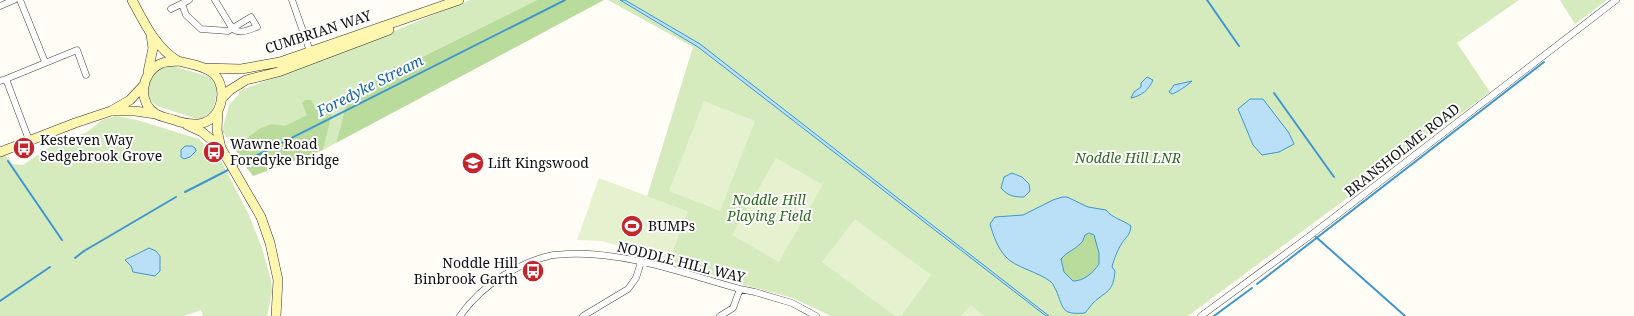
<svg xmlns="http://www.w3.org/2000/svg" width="1634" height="316" font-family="'Noto Serif',serif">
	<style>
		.green { fill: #d5ebbd }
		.forest { fill: #b9dc9c }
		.pitch { fill: #e6f2cf }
		.water { fill: #b9e0f7; stroke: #3f96cf; fill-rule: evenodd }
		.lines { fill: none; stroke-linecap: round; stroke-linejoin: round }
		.stream { stroke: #3f96cf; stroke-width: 2 }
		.street-casing { stroke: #444; stroke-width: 7 }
		.secondary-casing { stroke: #333; stroke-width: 10 }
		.street { stroke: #fff; stroke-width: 6 }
		.secondary { stroke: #fff6b0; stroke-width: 9 }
		.labels { text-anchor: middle; stroke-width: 4; stroke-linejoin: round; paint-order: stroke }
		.street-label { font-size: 14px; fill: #111; stroke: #fff }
		.poi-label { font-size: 14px; fill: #111; stroke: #fff; text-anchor: start }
		.park-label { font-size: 14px; font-style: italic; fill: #2f6b1f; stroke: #fff }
		.water-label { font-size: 15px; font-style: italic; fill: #1768a6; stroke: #fff }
	</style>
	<rect width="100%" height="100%" fill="#fffdf5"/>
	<!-- green -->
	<path class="green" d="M470,0H537L412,62L394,67L389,74L359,87L348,98L336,143L323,150L333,105L323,110H317L285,127L271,124L260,128L235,147L222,131L229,105L239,94V91L342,52Z
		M608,0H1519L1457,43L1490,92L1188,316H831L793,298L744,285L669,261L687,212L647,197L693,47Z
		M1560,0H1607L1575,24Z
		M170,65L210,77L217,88L215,103L211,112L200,120L157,106L149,99C147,82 152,69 170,65Z
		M116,116L137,120L199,139L221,161L248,213L262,248L271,280L272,292L267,316H203L201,310L184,316H0V157L5,155L13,164L23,165L48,148L87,132L102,120Z"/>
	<!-- forest -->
	<path class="forest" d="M537,0H604L336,143L348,98L359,87L389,74L394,67L412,62Z
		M305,100H311L317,110H323L334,105L323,150L253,176L238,156L235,147L260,128L271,124L285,126L307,115L302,103Z
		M1089,233C1100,238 1099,254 1099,264C1093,273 1084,281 1073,281L1064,272L1061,259C1066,252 1076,250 1081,243C1083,241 1084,237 1085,235Z"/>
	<!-- pitch -->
	<path class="pitch" d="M704,101L755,121L720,211L669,191Z
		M776,158L823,185L779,262L732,235Z
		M599,178L687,211L669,261L602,241L577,240Z
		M855,219L931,275L901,316H895L822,262Z
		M971,305L984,316H961Z"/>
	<!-- water -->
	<path class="water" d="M620,0H625L700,44L1049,316H1046L698,47Z
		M1147,77L1153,80C1149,90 1141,96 1131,98L1134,92L1141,87V83Z
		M1192,81C1188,85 1178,92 1172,94L1169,92L1174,85Z
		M1250,99H1263L1289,133L1294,144L1279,152L1262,155L1253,145L1238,109Z
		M185,146H192L195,148L196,151L190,157L184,159L181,157V150Z
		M1012,173L1022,177L1029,184L1030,191L1024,197C1014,197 1008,196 1001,188L1004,177Z
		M1062,197H1067L1088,207L1106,210C1112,218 1123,220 1131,226C1130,235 1127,236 1122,243C1118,249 1114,259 1112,267L1115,271C1113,293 1107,290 1093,303C1090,306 1088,310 1085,313C1061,315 1064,309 1056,290C1054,288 1054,284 1051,282C1039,272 1014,267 1006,257C998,249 993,235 990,224L995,217L1023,215L1053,200ZM1089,233L1094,235L1099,253V264C1093,273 1084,281 1073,281L1064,272L1061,259C1066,252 1075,250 1081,243C1083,242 1084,237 1085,235Z
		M149,248L156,251L160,256V271L155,276L133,272L131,266L125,260Z"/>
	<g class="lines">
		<!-- stream -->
		<path class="stream" d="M1207,0L1239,46
			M1274,93L1334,177
			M8,161L62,240
			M234,167L565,0
			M185,192L230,169
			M1316,237L1405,316
			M75,258L84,251L176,197
			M1257,284L1544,62
			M0,301L50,267
			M1214,316L1252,288"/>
		<!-- street casing -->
		<g class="street-casing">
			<path id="street" d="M20,0L45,62
				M292,0L311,54
				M182,4L186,15L201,29L228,31L251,17L257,27C248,30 240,35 232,28L215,0
				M0,6L14,0
				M171,9L189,0
				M6,79L77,50L86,75
				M0,81L6,79L29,140
				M460,316C471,300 488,285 504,275C518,267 534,259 549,256C555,254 562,255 567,254C625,251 685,274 740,289L755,292L792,303L816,316
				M583,316L628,289L636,278L641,262
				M720,316L733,308L740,289
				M1201,316L1311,235L1616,0"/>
		</g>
		<!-- secondary casing -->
		<g class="secondary-casing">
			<path id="secondary" d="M132,0C144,22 155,47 178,61
				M178,61C189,64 207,66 215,75C227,89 223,117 203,123C193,126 183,123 174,120C168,118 161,117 156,114C137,102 141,73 160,64C165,61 172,62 178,61Z
				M204,68L241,69L280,62L459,0
				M148,72L153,48L151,35
				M221,99L230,90L246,80L278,72L389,30
				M114,111H135L156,114
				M218,112L217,130L221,148
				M187,125L202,132L221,148L261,217L270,243L278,280L276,316
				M0,152L75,123L111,111L130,100L144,85"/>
		</g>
		<!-- street -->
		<use href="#street" class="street"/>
		<!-- secondary -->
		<use href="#secondary" class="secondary"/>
	</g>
	<!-- icons -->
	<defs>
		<g id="bus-disc" transform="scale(1.15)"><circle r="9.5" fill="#c4262e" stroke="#fff"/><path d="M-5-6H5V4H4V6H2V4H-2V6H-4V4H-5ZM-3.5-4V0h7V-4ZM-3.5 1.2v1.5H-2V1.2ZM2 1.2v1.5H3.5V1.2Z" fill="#fff"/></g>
		<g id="school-disc" transform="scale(1.15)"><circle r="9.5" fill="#c4262e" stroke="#fff"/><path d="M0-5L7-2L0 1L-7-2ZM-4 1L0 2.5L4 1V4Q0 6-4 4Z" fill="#fff"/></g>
		<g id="stadium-disc" transform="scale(1.15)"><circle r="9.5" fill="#c4262e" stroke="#fff"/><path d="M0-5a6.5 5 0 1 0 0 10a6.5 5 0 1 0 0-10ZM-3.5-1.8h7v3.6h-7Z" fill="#fff"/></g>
	</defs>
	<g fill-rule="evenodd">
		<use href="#bus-disc" x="24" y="148"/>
		<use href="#bus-disc" x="214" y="152"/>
		<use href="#school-disc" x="473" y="163"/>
		<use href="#stadium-disc" x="632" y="226"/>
		<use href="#bus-disc" x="533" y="271"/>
	</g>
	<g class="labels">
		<!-- street labels -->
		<g class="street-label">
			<text transform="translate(318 32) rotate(-18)" y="5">CUMBRIAN WAY</text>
			<text transform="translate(1402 150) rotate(-38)" y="5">BRANSHOLME ROAD</text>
			<text transform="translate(681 262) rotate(14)" y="5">NODDLE HILL WAY</text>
		</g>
		<!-- poi labels -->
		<g class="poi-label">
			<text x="40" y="145">Kesteven Way<tspan x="40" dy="16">Sedgebrook Grove</tspan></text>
			<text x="230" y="149">Wawne Road<tspan x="230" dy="16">Foredyke Bridge</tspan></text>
			<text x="488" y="168">Lift Kingswood</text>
			<text x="648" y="231">BUMPs</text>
			<text x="518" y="268" text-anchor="end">Noddle Hill<tspan x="518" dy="16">Binbrook Garth</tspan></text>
		</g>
		<!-- park labels -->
		<g class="park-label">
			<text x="1128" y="163">Noddle Hill LNR</text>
			<text x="769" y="205">Noddle Hill<tspan x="769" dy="16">Playing Field</tspan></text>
		</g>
		<!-- water labels -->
		<g class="water-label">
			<text transform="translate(370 86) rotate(-27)" y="5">Foredyke Stream</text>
		</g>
	</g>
</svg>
